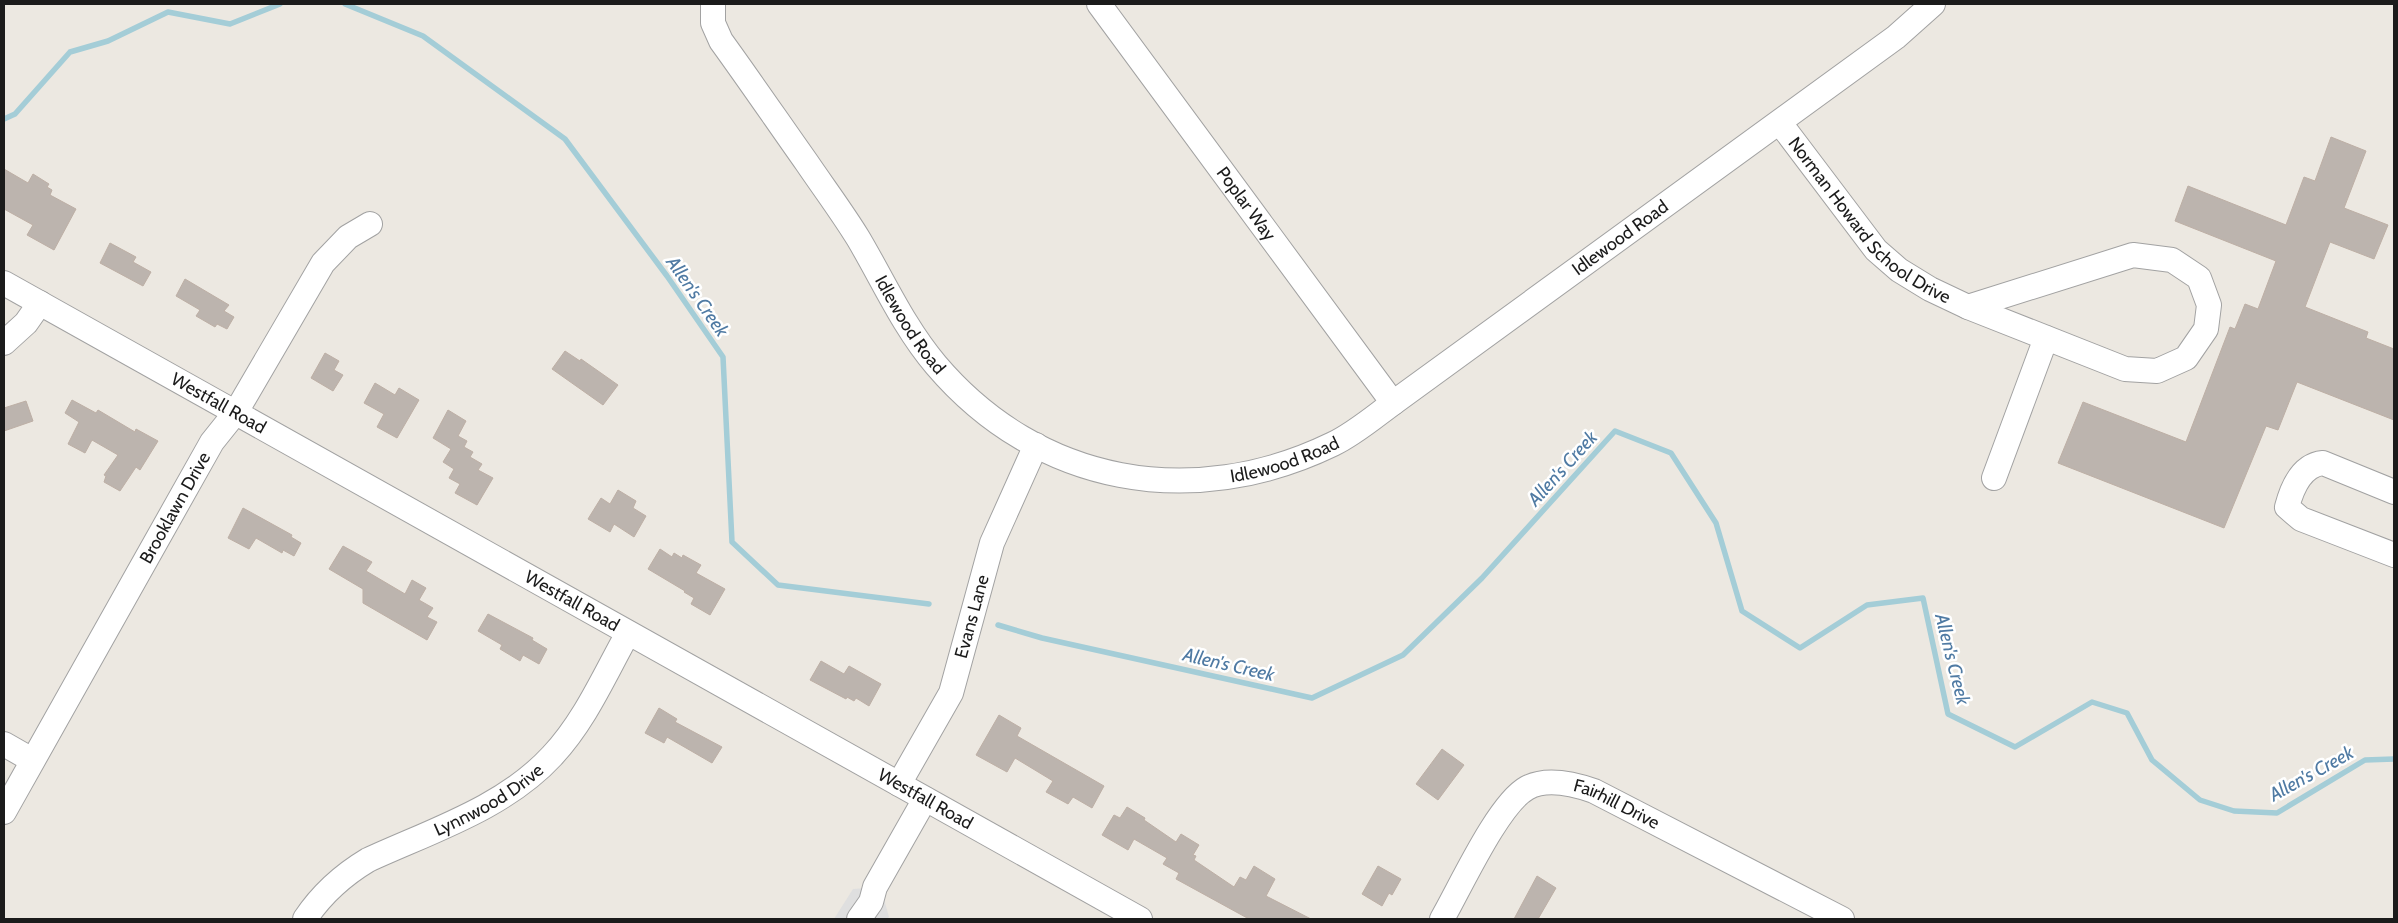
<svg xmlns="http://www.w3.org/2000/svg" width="2398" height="923" font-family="Cabin,sans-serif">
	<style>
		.parking { fill: #dfdfdf }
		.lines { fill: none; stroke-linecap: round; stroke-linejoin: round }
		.stream { stroke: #a4cdd7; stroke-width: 5.5 }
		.building { fill: #bcb4ae; stroke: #bdafa5 }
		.minor-casing { stroke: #a2a2a2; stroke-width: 26 }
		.minor { stroke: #fff; stroke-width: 24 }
		.labels { text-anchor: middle; stroke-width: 5; stroke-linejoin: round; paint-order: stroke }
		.street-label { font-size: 18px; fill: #1b1b1b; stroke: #fff }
		.water-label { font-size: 19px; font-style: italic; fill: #4f7aa3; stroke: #fff }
	</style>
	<rect width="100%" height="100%" fill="#ece8e1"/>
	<!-- parking -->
	<path class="parking" d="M866,888L882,892L889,917L887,919H834L853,889Z"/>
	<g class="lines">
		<!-- stream -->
		<path class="stream" d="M345,4L423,36L565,139L667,276L723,357L732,542L778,585L929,604
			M4,119L15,114L70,52L108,41L168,12L230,24L280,4
			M998,625L1042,638L1312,698L1403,655L1482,578L1615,431L1671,453L1716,523L1742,611L1800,648L1867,605L1923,598L1948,714L2015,747L2092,702L2127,713L2152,760L2200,800L2234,811L2277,813L2365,760L2394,759"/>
	</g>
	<!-- building -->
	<path class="building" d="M2331,137L2366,151L2344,208L2388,225L2374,259L2330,242L2305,307L2368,332L2366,338L2394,349V420L2297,382L2278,430L2266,426L2224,528L2058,463L2083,402L2186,442L2230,327L2235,329L2245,304L2258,309L2276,261L2175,221L2188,186L2286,225L2304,177L2315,181Z
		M4,169L28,183L33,174L49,184L47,187L52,190L50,195L76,209L54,250L27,235L33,225L4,209Z
		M110,243L136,257L133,262L151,272L143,286L100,263Z
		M185,279L229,305L224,311L234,317L227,329L217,324L215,327L196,316L200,310L176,296Z
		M565,351L580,361L581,359L618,385L603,405L552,369Z
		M325,353L339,361L334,370L343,375L333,391L311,378Z
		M375,383L395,395L399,388L419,400L397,438L377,427L384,414L364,403Z
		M72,400L96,413L98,410L135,432L136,429L158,441L140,470L136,467L120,491L104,482L106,476L104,475L118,455L92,440L85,453L68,444L79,422L65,413Z
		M26,401L33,421L4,431V408Z
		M448,410L466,421L458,436L467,441L464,447L473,452L470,457L482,464L478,470L493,478L477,505L455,493L460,484L449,478L454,469L443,462L451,449L433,438Z
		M618,490L636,501L633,508L646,516L634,537L614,524L610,532L588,519L601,498L610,504Z
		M243,508L292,535L291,537L301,543L294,556L283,550L282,553L256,538L249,549L228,538Z
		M343,546L372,562L366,571L405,594L412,580L426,588L419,600L433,608L427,617L437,622L427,640L363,603V589L329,569Z
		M660,549L672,557L674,553L682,558L683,555L701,565L696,573L725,589L710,615L691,604L694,598L684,592L685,591L648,569Z
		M488,614L533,638L532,640L547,649L539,664L523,655L520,661L500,649L502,645L478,631Z
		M821,661L844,674L849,666L881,684L869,706L856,698L854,701L847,697L846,699L810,680Z
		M659,708L677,719L675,722L722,747L712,763L667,737L664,743L645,733Z
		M999,715L1021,728L1017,736L1104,786L1092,808L1073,797L1068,804L1046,792L1053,781L1015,758L1007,772L976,755Z
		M1442,749L1464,765L1438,800L1416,784Z
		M1127,807L1145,818L1144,820L1176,842L1181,834L1199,845L1193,855L1196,856L1194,860L1234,887L1240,877L1246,880L1254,866L1275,879L1266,896L1311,919H1249L1176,879L1179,873L1163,864L1167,858L1134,839L1128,850L1102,835L1114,815L1120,818Z
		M1378,866L1401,879L1392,895L1389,893L1382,906L1362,894Z
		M1537,876L1556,888L1538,919H1514Z"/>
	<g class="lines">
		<!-- minor casing -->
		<g class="minor-casing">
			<g id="minor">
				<path id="s1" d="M713,4V23L721,41C750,81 778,122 807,163C824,188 842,212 858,238C883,280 903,326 936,365C1038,485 1193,512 1333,444C1354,434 1374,417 1393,403L1896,37L1933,4"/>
				<path id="s2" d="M1099,4L1393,403"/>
				<path id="s3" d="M1780,123L1876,250L1899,270L1930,289L1968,307"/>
				<path d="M2133,255L2172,260L2199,278L2209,305L2206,329L2186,358L2157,371L2125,369L1968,307Z"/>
				<path id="s4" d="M4,283L1140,919"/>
				<path d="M4,343L26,323L40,303"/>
				<path d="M1994,478L2046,338"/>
				<path d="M2394,492L2323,463C2302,465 2292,488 2287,507L2301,519L2394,555"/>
				<path d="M4,744L32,760"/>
				<path id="s5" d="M899,784L951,693L992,543L1036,445"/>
				<path id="s6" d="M4,812L212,442L236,412L323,263L348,237L370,224"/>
				<path id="s7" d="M305,919C321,895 343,875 368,860C431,831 504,808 552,756C585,721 605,674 628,633"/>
				<path d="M859,919L871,902L875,887L925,799"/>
				<path id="s8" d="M1442,919C1460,888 1498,804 1527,788C1547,777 1574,784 1594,791L1842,919"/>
			</g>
		</g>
		<!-- minor -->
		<use href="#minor" class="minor"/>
	</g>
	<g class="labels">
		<!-- street labels -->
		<g class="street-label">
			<text dy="6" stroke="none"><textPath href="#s2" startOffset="248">Poplar Way</textPath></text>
			<text dy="6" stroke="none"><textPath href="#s3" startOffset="134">Norman Howard School Drive</textPath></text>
			<text dy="6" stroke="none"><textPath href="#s1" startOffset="1219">Idlewood Road</textPath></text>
			<text dy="6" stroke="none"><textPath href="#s1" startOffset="380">Idlewood Road</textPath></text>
			<text dy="6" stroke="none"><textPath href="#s4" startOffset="246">Westfall Road</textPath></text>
			<text dy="6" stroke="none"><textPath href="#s1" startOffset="814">Idlewood Road</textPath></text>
			<text dy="6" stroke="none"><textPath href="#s6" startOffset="349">Brooklawn Drive</textPath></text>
			<text dy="6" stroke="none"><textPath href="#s4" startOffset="651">Westfall Road</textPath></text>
			<text dy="6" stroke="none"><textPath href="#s5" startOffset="184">Evans Lane</textPath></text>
			<text dy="6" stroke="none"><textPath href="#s7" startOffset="222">Lynnwood Drive</textPath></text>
			<text dy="6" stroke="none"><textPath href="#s4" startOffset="1056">Westfall Road</textPath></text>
			<text dy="6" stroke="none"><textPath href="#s8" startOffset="252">Fairhill Drive</textPath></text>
		</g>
		<!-- water labels -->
		<g class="water-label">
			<text transform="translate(698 296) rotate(55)" y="7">Allen's Creek</text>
			<text transform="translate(1562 468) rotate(-48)" y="7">Allen's Creek</text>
			<text transform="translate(1953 659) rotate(76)" y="7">Allen's Creek</text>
			<text transform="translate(1229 664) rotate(13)" y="7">Allen's Creek</text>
			<text transform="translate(2311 773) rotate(-29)" y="7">Allen's Creek</text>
		</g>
	</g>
	<!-- border -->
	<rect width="2398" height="923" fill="none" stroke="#1b1b1b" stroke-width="10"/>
</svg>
